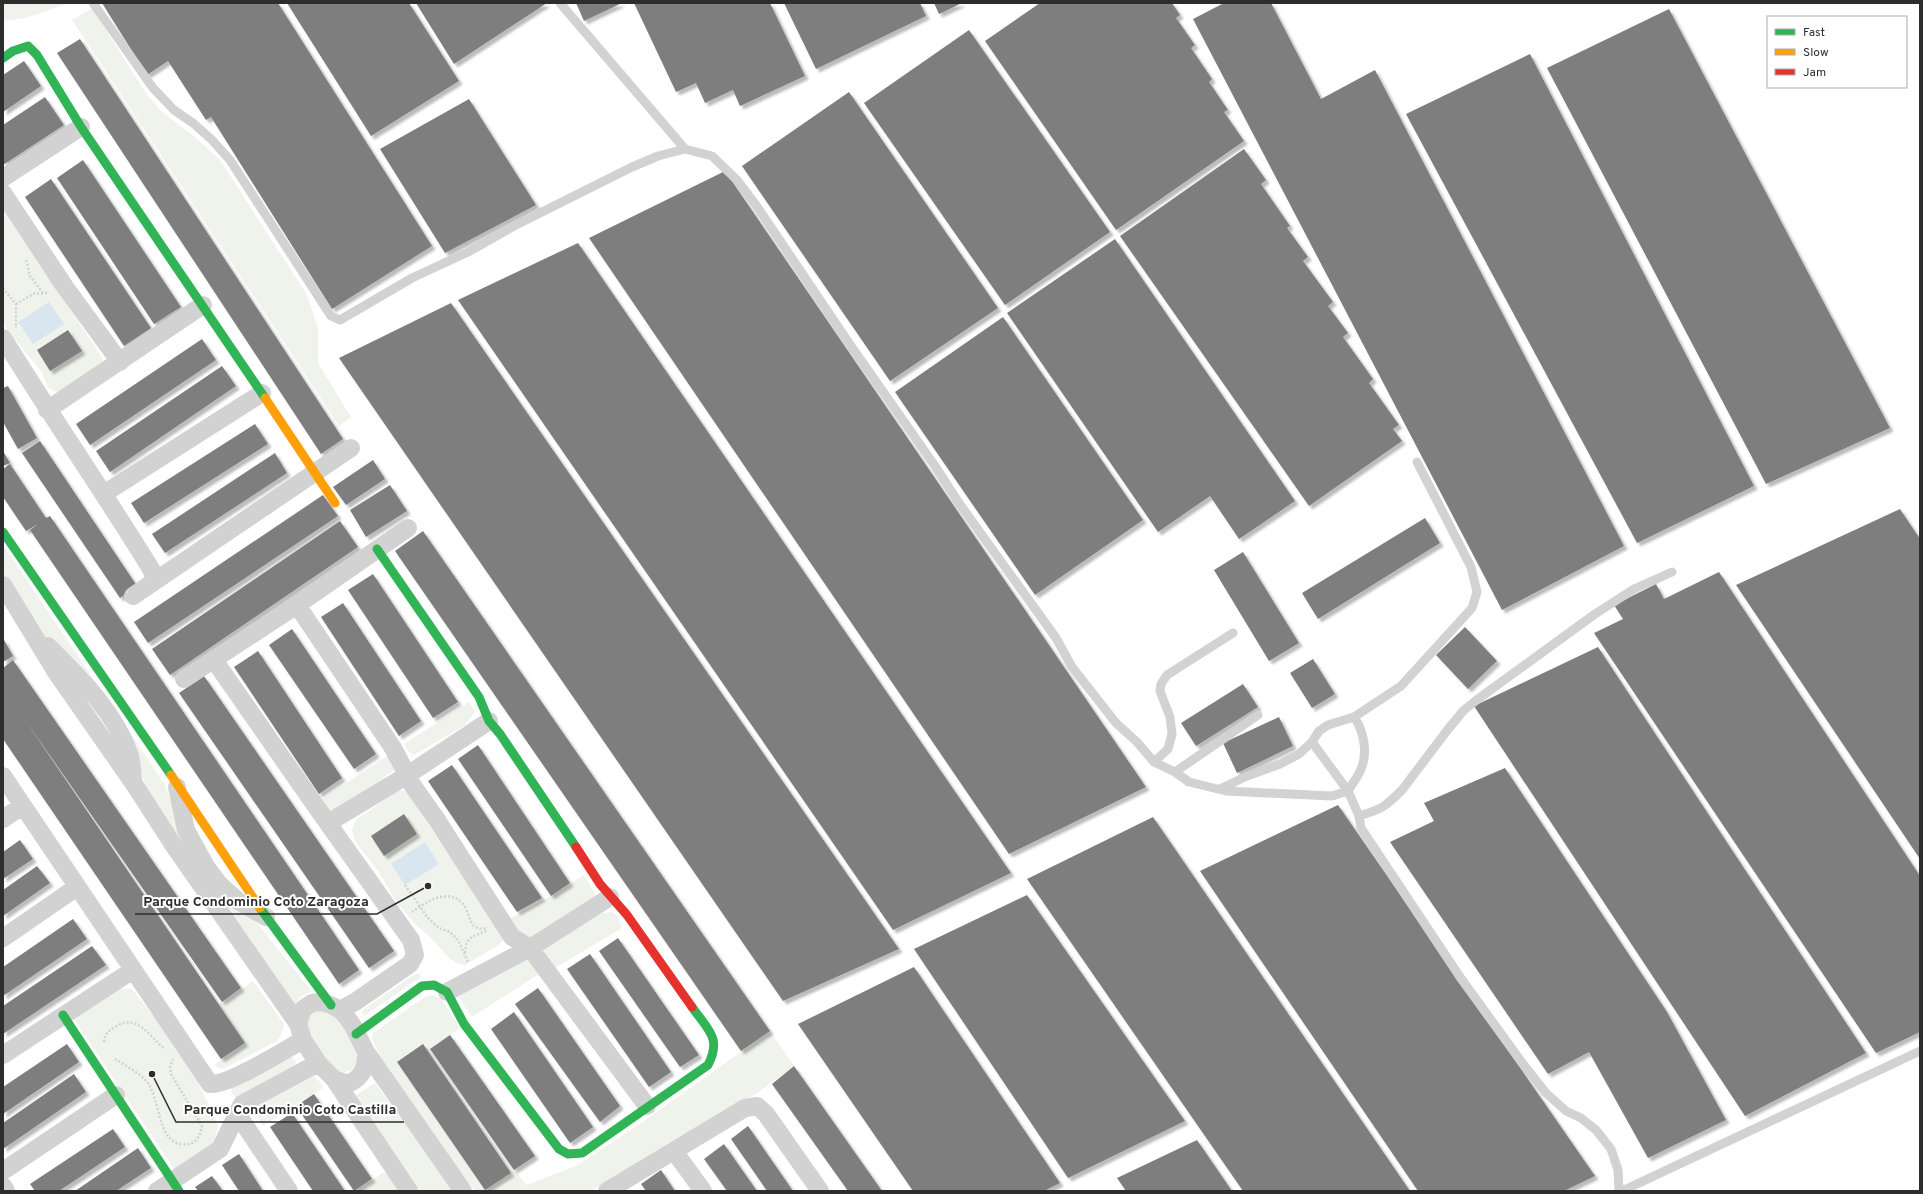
<svg xmlns="http://www.w3.org/2000/svg" width="1923" height="1194" font-family="Overpass,sans-serif">
	<style>
		.green { fill: #f0f3ec }
		.water { fill: #dae6ef }
		.building { fill: #7e7e7e; filter: url(#shadow) }
		.lines { fill: none; stroke-linecap: round; stroke-linejoin: round }
		.path { stroke: #d2d2d2; stroke-width: 2.5; stroke-dasharray: 2 2; stroke-linecap: butt }
		.lane { stroke: #d2d2d2; stroke-width: 9 }
		.street { stroke: #d2d2d2; stroke-width: 18 }
		.fast { stroke: #30b455; stroke-width: 9 }
		.slow { stroke: #ff9f0a; stroke-width: 9 }
		.jam { stroke: #e5322d; stroke-width: 9 }
		.leader { fill: none; stroke: #2d2d2d; stroke-width: 1.5 }
		.callout-dot { fill: #2d2d2d; stroke: #fff; stroke-width: 1.5 }
		.callout-label { font-size: 14px; text-anchor: middle; font-weight: bold; fill: #2d2d2d; stroke: #fff; stroke-width: 4; stroke-linejoin: round; paint-order: stroke }
	</style>
	<defs>
		<filter id="shadow"><feDropShadow dx="3.5" dy="3.5" stdDeviation="1" flood-color="#0004"/></filter>
	</defs>
	<rect width="100%" height="100%" fill="#fff"/>
	<!-- green -->
	<path class="green" d="M3,3H70L26,18L3,21Z
		M92,8L145,92L161,111L195,137L220,160L307,295L318,328V363L351,417L339,426L72,20Z
		M3,210L102,357L103,362L59,393L48,388L41,371L3,324Z
		M3,545L164,783L174,808L217,886L258,924L312,992C301,994 298,998 294,1007L178,840L145,785L141,774L46,638L31,620L3,572Z
		M469,702L475,712L464,726L414,755L410,753L404,744Z
		M388,755L395,766L393,771L361,795L331,813L321,800Z
		M397,791H406L504,938L500,944L465,965L458,964L449,958L430,937L415,924L395,900L379,872L355,842L352,829L356,820Z
		M584,875L595,894L591,903L530,938L522,936L509,919L551,896Z
		M612,912L618,916L622,928L555,968L548,960L543,949L602,913Z
		M528,959L539,974L472,1017L458,997L468,988Z
		M415,974H420L421,977L364,1016L362,1012L364,1009Z
		M253,981L284,1024L282,1033L277,1041L223,1069L218,1068L215,1064L245,1043L219,1004Z
		M118,989H132L172,1040L197,1080L218,1126L214,1143L174,1169L74,1019Z
		M433,995L441,999L460,1028L430,1049L526,1185L576,1166L647,1119L770,1031L794,1066L756,1094L667,1144L591,1191H475L433,1136L382,1060L372,1039L373,1033L425,997Z
		M320,1010C322,1010 326,1010 329,1011C341,1018 369,1060 351,1070C348,1071 343,1073 340,1071C327,1066 304,1032 308,1018C310,1013 315,1011 320,1010Z
		M290,1056L296,1060L295,1067L238,1099L232,1094L231,1088Z
		M306,1076H314L320,1082L323,1088L263,1126L252,1108Z
		M375,1083L453,1191H419L353,1097Z
		M388,1170L402,1191H354Z"/>
	<!-- water -->
	<path class="water" d="M49,302L64,324L33,344L18,322Z
		M425,842L439,864L405,885L391,864Z"/>
	<!-- building -->
	<path class="building" d="M102,3H278L432,246L332,309L211,117L206,120L168,61L147,75Z
		M287,3H409L459,81L371,136Z
		M416,3H547L454,64Z
		M576,3H622L584,21Z
		M634,3H770L805,76L740,106L733,90L705,103L696,83L676,92Z
		M784,3H920L926,16L816,69Z
		M934,3H962L939,14Z
		M1040,3H1172L1180,15L1176,18L1195,45L1191,48L1212,79L1209,82L1228,110L1224,112L1244,141L1116,230L985,41Z
		M1224,3H1271L1321,99L1375,70L1624,546L1502,610L1193,19Z
		M1669,9L1890,428L1766,484L1547,68Z
		M969,30L1110,232L1005,305L864,103Z
		M80,39L343,439L321,454L57,53Z
		M1530,54L1754,486L1637,543L1406,114Z
		M24,61L41,86L3,112V75Z
		M849,92L998,308L890,381L742,166Z
		M45,97L64,125L3,165V125Z
		M469,99L536,205L445,253L380,149Z
		M1244,149L1266,180L1261,184L1290,226L1287,228L1308,257L1303,261L1333,302L1328,306L1348,333L1343,337L1373,379L1369,383L1399,425L1393,429L1402,441L1309,506L1120,236Z
		M83,160L181,307L154,324L57,178Z
		M725,171L1146,787L1009,854L589,238Z
		M51,179L151,328L124,346L25,197Z
		M1115,239L1295,501L1239,539L1210,496L1158,532L1007,313Z
		M578,243L1011,873L893,930L458,300Z
		M451,303L899,949L783,1001L339,358Z
		M1003,317L1143,520L1035,595L895,392Z
		M68,330L82,351L50,371L37,350Z
		M202,339L216,360L90,445L76,424Z
		M222,366L236,386L110,472L96,451Z
		M8,386L37,438L18,449L3,422V388Z
		M255,424L268,444L144,523L131,503Z
		M40,441L137,586L120,598L22,453Z
		M3,451L10,463L3,466Z
		M275,453L287,473L165,553L152,534Z
		M373,460L385,479L346,505L333,487Z
		M10,464L46,518L50,516L359,970L339,984L30,530L38,524L26,531L3,497V469Z
		M390,485L407,511L366,537L350,510Z
		M323,495L338,516L148,643L134,622Z
		M1900,509L1920,539V859L1736,585Z
		M1425,518L1440,543L1318,619L1302,593Z
		M340,521L358,547L170,675L152,649Z
		M423,531L770,1031L741,1051L395,551Z
		M1243,552L1299,643L1269,661L1214,570Z
		M1719,572L1920,876V1032L1876,1053L1594,633L1623,619L1614,605L1656,584L1664,599Z
		M373,574L458,702L433,718L348,590Z
		M343,603L421,721L399,736L321,617Z
		M1465,627L1497,661L1468,689L1436,655Z
		M292,629L376,754L354,769L269,645Z
		M3,638L13,656L3,662Z
		M1598,647L1866,1053L1745,1116L1474,706Z
		M258,651L342,778L319,794L234,667Z
		M1313,659L1335,694L1312,708L1290,673Z
		M13,660L241,988L222,1002L23,717L245,1043L221,1059L3,739V668Z
		M204,676L394,951L369,968L179,693Z
		M1243,684L1258,707L1196,746L1181,723Z
		M1279,717L1293,746L1237,773L1223,743Z
		M478,745L570,883L551,896L458,759Z
		M452,765L542,898L517,912L428,781Z
		M1505,768L1667,1012L1726,1120L1648,1158L1589,1052L1548,1074L1390,842L1434,821L1424,803Z
		M1338,805L1595,1176L1564,1191H1418L1200,871Z
		M404,814L417,834L384,856L371,836Z
		M1153,817L1410,1191H1243L1027,879Z
		M20,840L33,859L3,879V852Z
		M37,866L50,883L3,916V890Z
		M1027,895L1185,1121L1068,1178L914,949Z
		M73,919L87,939L3,996V967Z
		M618,938L699,1055L680,1067L599,951Z
		M92,946L106,965L3,1034V1006Z
		M590,954L671,1072L649,1087L567,969Z
		M914,967L1060,1183L1044,1191H913L798,1024Z
		M538,988L620,1106L600,1122L515,1004Z
		M514,1012L593,1127L570,1143L491,1029Z
		M450,1035L535,1156L514,1170L430,1049Z
		M67,1044L79,1062L3,1114V1087Z
		M423,1044L511,1173L485,1190L397,1062Z
		M794,1066L882,1191H848L772,1084Z
		M74,1074L86,1092L3,1149V1123Z
		M314,1094L372,1179L354,1191L296,1106Z
		M292,1113L345,1191H313L270,1127Z
		M748,1126L793,1191H767L731,1139Z
		M113,1129L125,1147L59,1191H35L30,1184Z
		M1197,1140L1232,1191H1126L1117,1178Z
		M724,1144L757,1191H727L704,1159Z
		M138,1148L151,1168L116,1191H75Z
		M239,1154L263,1191H239L222,1165Z
		M661,1170L675,1191H646L641,1184Z
		M212,1176L223,1191H198L195,1187Z"/>
	<g class="lines">
		<!-- path -->
		<path class="path" d="M26,260L30,276L43,293H48
			M3,288L16,304V328
			M16,304L35,293L45,294
			M405,885L428,918L439,928L450,932L458,940L468,962
			M412,912C426,902 448,887 463,904C468,910 469,921 474,926C478,929 482,929 486,928
			M465,953C466,935 474,937 488,930
			M104,1042C105,1034 108,1031 115,1027C138,1012 150,1038 165,1049
			M115,1059C126,1066 140,1073 148,1083C160,1100 158,1143 182,1144C188,1145 192,1144 196,1140C200,1136 201,1131 202,1126L171,1074L170,1067L173,1059"/>
		<!-- lane -->
		<path class="lane" d="M93,3L153,88L174,110L193,123L212,140L230,160L331,316L340,320L412,278L468,252L514,226L632,167L658,156L685,149L712,156L737,180L756,205L849,343L933,463L959,503L1056,638L1072,667L1116,723L1137,742L1154,762L1175,772L1189,782L1226,791L1332,796L1348,791L1359,816L1361,828L1460,977L1523,1064L1546,1093L1566,1111L1581,1118L1596,1130L1611,1149L1618,1170L1619,1191
			M560,3L685,149
			M1312,742L1348,791C1352,784 1358,777 1361,769C1368,753 1364,731 1354,717L1401,686L1472,608L1477,592L1471,567L1417,462
			M1154,762L1168,749L1172,734L1170,717L1160,691L1161,684L1167,675L1233,633
			M1175,772L1258,715
			M1220,789L1247,776L1280,764L1299,754L1312,742L1319,731L1328,725L1354,717
			M1359,816C1382,809 1385,807 1402,790L1449,728L1464,710L1478,699L1595,614L1634,589L1672,572
			M1622,1191L1920,1051"/>
		<!-- street -->
		<path class="street" d="M3,178L81,127
			M3,193L65,287L120,362
			M3,338C51,416 103,491 151,569L155,581
			M47,410L203,305
			M105,493L262,393
			M3,585L56,672L134,784L172,843L298,1024
			M133,596L351,448
			M297,605L393,748L413,786L437,820L512,937L530,948L647,1106
			M48,646C80,678 115,712 130,756C132,763 132,772 133,780
			M214,660L315,805L411,940L415,955L410,964L355,1002L340,1010
			M184,679L297,605L408,528
			M3,776L210,1084C229,1086 284,1050 303,1040
			M177,787L186,830L207,868L219,884L238,901L266,917
			M3,819L22,806
			M328,823L406,776L489,721
			M3,938L77,887
			M447,992L530,948L610,897
			M366,1052C366,1068 363,1077 348,1084L334,1079L318,1063L303,1040L298,1024L303,1009L312,1003L321,1002L331,1005L340,1010L346,1016L353,1026L366,1052L463,1191
			M3,1055L133,970
			M334,1079L409,1191
			M238,1115L289,1191
			M674,1151L703,1191
			M3,1171L116,1095
			M3,1186L6,1191
			M157,1191L220,1149L242,1104L318,1063
			M607,1191L745,1108L757,1106L766,1114L820,1191"/>
		<!-- fast -->
		<path class="fast" d="M3,58L13,51L28,46L37,55L81,127L265,398
			M3,532L171,775
			M377,549L479,697L489,721L500,734L576,847
			M260,908L331,1005
			M63,1015L179,1191
			M356,1034L422,986L434,985L447,992L464,1024L559,1149L568,1154L582,1153L708,1065C722,1038 708,1030 692,1007"/>
		<!-- slow -->
		<path class="slow" d="M265,398L335,503
			M171,775L260,908"/>
		<!-- jam -->
		<path class="jam" d="M576,847L600,884L627,915L692,1007"/>
	</g>
	<!-- callouts -->
	<path class="leader" d="M428 886L377 914H135M152 1074L176 1122H404"/>
	<g class="callout-dot">
		<circle cx="428" cy="886" r="4"/>
		<circle cx="152" cy="1074" r="4"/>
	</g>
	<g class="callout-label">
		<text x="256" y="906">Parque Condominio Coto Zaragoza</text>
		<text x="290" y="1114">Parque Condominio Coto Castilla</text>
	</g>
	<!-- border -->
	<rect width="1923" height="1194" fill="none" stroke="#2d2d2d" stroke-width="8"/>
	<!-- legend -->
	<rect x="1767" y="16" width="140" height="72" fill="#ffffff" stroke="#ababab"/>
	<rect x="1775" y="29" width="20" height="6" fill="#30b455" stroke="#ababab"/>
	<text x="1803" y="36" font-size="12" fill="#2d2d2d">Fast</text>
	<rect x="1775" y="49" width="20" height="6" fill="#ff9f0a" stroke="#ababab"/>
	<text x="1803" y="56" font-size="12" fill="#2d2d2d">Slow</text>
	<rect x="1775" y="69" width="20" height="6" fill="#e5322d" stroke="#ababab"/>
	<text x="1803" y="76" font-size="12" fill="#2d2d2d">Jam</text>
</svg>
